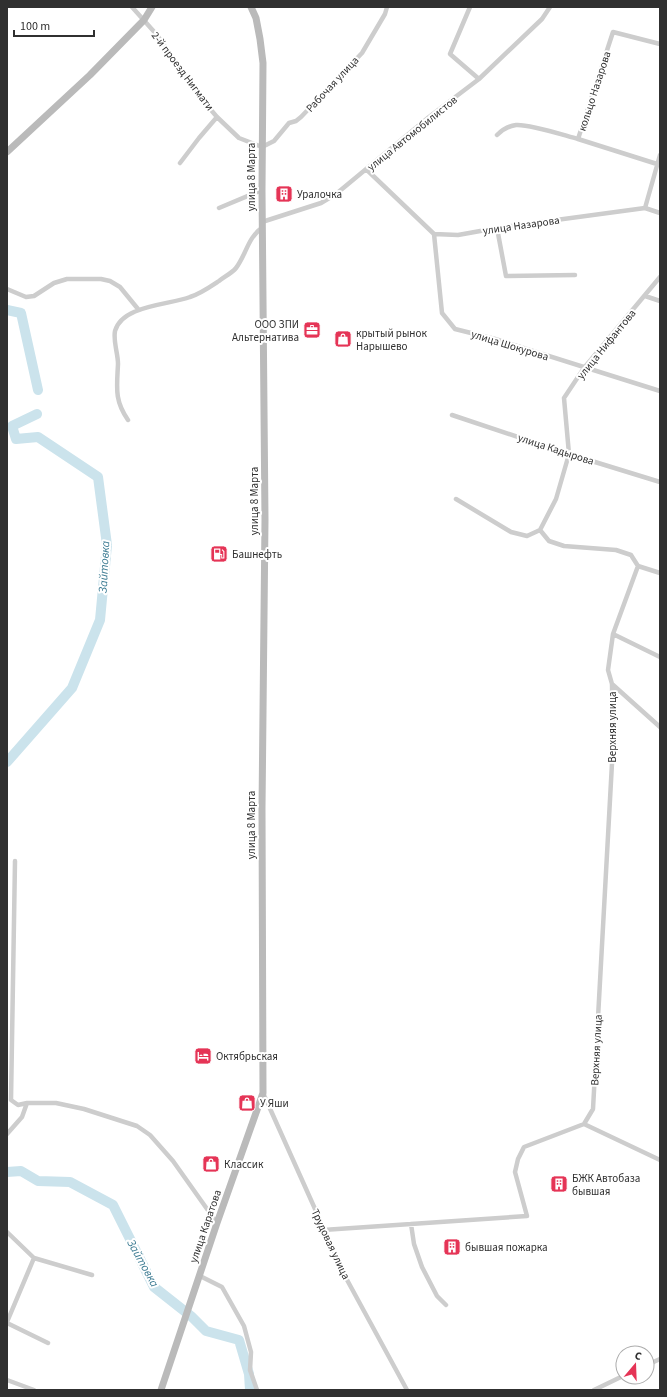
<svg xmlns="http://www.w3.org/2000/svg" width="667" height="1397" font-family="'Source Sans 3',sans-serif">
	<style>
		.lines { fill: none; stroke-linecap: round; stroke-linejoin: round }
		.river { stroke: #cbe3ec; stroke-width: 10 }
		.minor { stroke: #cdcdcd; stroke-width: 4.5 }
		.secondary { stroke: #bababa; stroke-width: 7 }
		.labels { text-anchor: middle; stroke-width: 4; stroke-linejoin: round; paint-order: stroke }
		.street-label { font-size: 11px; fill: #303030; stroke: #fff }
		.poi-label { font-size: 11px; fill: #303030; stroke: #fff; text-anchor: start }
		.water-label { font-size: 12px; font-style: italic; fill: #3d7c93; stroke: #fff }
	</style>
	<rect width="100%" height="100%" fill="#fff"/>
	<g class="lines">
		<!-- river -->
		<path class="river" d="M7,310L21,313L38,390
			M7,762L72,688L100,620L107,545L98,477L38,437L16,439L12,426L37,414
			M7,1172L21,1171L38,1181L70,1182L113,1205L154,1287L192,1317L206,1331L239,1340L249,1374L250,1390"/>
		<!-- minor -->
		<path class="minor" d="M132,7L157,35L200,97L217,117L239,138L262,147L274,141L289,123L296,121L301,117L362,53L385,14L387,7
			M470,7L450,54L479,79
			M497,135C502,130 508,126 516,125C530,124 563,135 578,139
			M180,163L199,138L217,117
			M657,164L578,139L613,32L660,44
			M367,170L434,234L458,235L497,228L645,208L660,155
			M219,208L262,190
			M645,208L660,213
			M262,222L321,203L336,194L429,117L479,79L542,19L550,7
			M497,228L506,276L575,275
			M434,234L442,313L455,329L495,339L660,391
			M7,289L26,297L34,296L54,283L67,279H101L110,281L120,287L138,309
			M645,296L660,301
			M452,415L569,454L660,482
			M128,420C114,400 117,387 118,364C118,353 113,342 115,331C122,305 169,305 190,297C200,294 210,287 219,281C224,277 232,273 236,268C246,255 248,237 262,228
			M456,499L511,532L527,536L540,530L549,541L564,546L616,550L631,555L638,566L660,573
			M540,530L556,499L569,454L564,398L584,368L660,277
			M613,634L660,657
			M612,684L660,727
			M15,861L11,1100L18,1105L27,1103H56L84,1109L137,1126L150,1135L173,1161L217,1223
			M263,1093L346,1278L407,1390
			M584,1124L660,1160
			M7,1134L22,1117L27,1103
			M411,1224L414,1244L422,1267L437,1296L446,1305
			M323,1230L527,1216L515,1172L518,1159L524,1147L584,1124L593,1109L613,745L612,684L608,670L613,634L638,566
			M7,1232L34,1258
			M200,1276L222,1287L244,1326L251,1352L250,1370L257,1390
			M7,1322L34,1258L92,1275
			M7,1323L48,1343
			M647,1365L660,1359
			M7,1380L34,1390
			M594,1390L623,1376"/>
		<!-- secondary -->
		<path class="secondary" d="M7,152L90,75L144,20L152,7
			M161,1390L217,1223L263,1093L262,809L265,520L262,190L263,63L260,39L256,18L251,7"/>
	</g>
	<!-- icons -->
	<defs>
		<g id="building-square" transform="scale(0.9)"><rect x="-9" y="-9" width="18" height="18" rx="4" fill="#e53456" stroke="#fff"/><path d="M-4-6H4V6H1V3H-1V6H-4ZM-2.5-4.3h1.7v1.8h-1.7ZM.8-4.3h1.7v1.8H.8ZM-2.5-1h1.7V.8h-1.7ZM.8-1h1.7V.8H.8Z" fill="#fff"/></g>
		<g id="office-square" transform="scale(0.9)"><rect x="-9" y="-9" width="18" height="18" rx="4" fill="#e53456" stroke="#fff"/><path d="M-6-3h4V-5.5h4V-3h4V5H-6ZM-1-4.5V-3h2v-1.5ZM-6 0V1H6V0Z" fill="#fff"/></g>
		<g id="shop-square" transform="scale(0.9)"><rect x="-9" y="-9" width="18" height="18" rx="4" fill="#e53456" stroke="#fff"/><path d="M-5-2.5h2.3a2.7 3.5 0 0 1 5.4 0H5L5.5 6h-11ZM-1.5-2.5h3a1.5 2.3 0 0 0-3 0Z" fill="#fff"/></g>
		<g id="fuel-square" transform="scale(0.9)"><rect x="-9" y="-9" width="18" height="18" rx="4" fill="#e53456" stroke="#fff"/><path d="M-5.5-6h7V0h2V4h1.3V-2.5L3-4.5l.8-.8L6-3V5H2.5V1h-1V6h-7ZM-4.2-4.7v3.2H.2V-4.7Z" fill="#fff"/></g>
		<g id="hotel-square" transform="scale(0.9)"><rect x="-9" y="-9" width="18" height="18" rx="4" fill="#e53456" stroke="#fff"/><path d="M-6-4.5h1.5V1H6V5H4.5V3h-9V5H-6ZM-4 0a1.8 1.8 0 1 1 3.6 0ZM.5 0V-2.5h3Q6-2.5 6 0Z" fill="#fff"/></g>
	</defs>
	<g fill-rule="evenodd">
		<use href="#building-square" x="284" y="194"/>
		<use href="#office-square" x="312" y="330"/>
		<use href="#shop-square" x="343" y="339"/>
		<use href="#fuel-square" x="219" y="554"/>
		<use href="#hotel-square" x="203" y="1056"/>
		<use href="#shop-square" x="247" y="1103"/>
		<use href="#shop-square" x="211" y="1164"/>
		<use href="#building-square" x="559" y="1184"/>
		<use href="#building-square" x="452" y="1247"/>
	</g>
	<g class="labels">
		<!-- street labels -->
		<g class="street-label">
			<text transform="translate(183 71) rotate(53)" y="4">2-й проезд Нигмати</text>
			<text transform="translate(332 84) rotate(-47)" y="4">Рабочая улица</text>
			<text transform="translate(594 91) rotate(-72)" y="4">кольцо Назарова</text>
			<text transform="translate(412 133) rotate(-39)" y="4">улица Автомобилистов</text>
			<text transform="translate(251 177) rotate(-90)" y="4">улица 8 Марта</text>
			<text transform="translate(521 225) rotate(-8)" y="4">улица Назарова</text>
			<text transform="translate(606 344) rotate(-51)" y="4">улица Нифантова</text>
			<text transform="translate(510 345) rotate(17)" y="4">улица Шокурова</text>
			<text transform="translate(556 449) rotate(18)" y="4">улица Кадырова</text>
			<text transform="translate(254 501) rotate(-90)" y="4">улица 8 Марта</text>
			<text transform="translate(612 727) rotate(-90)" y="4">Верхняя улица</text>
			<text transform="translate(251 825) rotate(-90)" y="4">улица 8 Марта</text>
			<text transform="translate(596 1050) rotate(-87)" y="4">Верхняя улица</text>
			<text transform="translate(205 1226) rotate(-71)" y="4">улица Каратова</text>
			<text transform="translate(331 1244) rotate(65)" y="4">Трудовая улица</text>
		</g>
		<!-- poi labels -->
		<g class="poi-label">
			<text x="297" y="198">Уралочка</text>
			<text x="299" y="328" text-anchor="end">ООО ЗПИ<tspan x="299" dy="13">Альтернатива</tspan></text>
			<text x="356" y="337">крытый рынок<tspan x="356" dy="13">Нарышево</tspan></text>
			<text x="232" y="558">Башнефть</text>
			<text x="216" y="1060">Октябрьская</text>
			<text x="260" y="1107">У Яши</text>
			<text x="224" y="1168">Классик</text>
			<text x="572" y="1182">БЖК Автобаза<tspan x="572" dy="13">бывшая</tspan></text>
			<text x="465" y="1251">бывшая пожарка</text>
		</g>
		<!-- water labels -->
		<g class="water-label">
			<text transform="translate(104 567) rotate(-87)" y="4">Зайтовка</text>
			<text transform="translate(143 1263) rotate(61)" y="4">Зайтовка</text>
		</g>
	</g>
	<!-- border -->
	<rect width="667" height="1397" fill="none" stroke="#303030" stroke-width="16"/>
	<!-- north arrow -->
	<g transform="translate(635 1365) rotate(19)"><circle r="19" fill="#ffffff" stroke="#acacac"/>
	<path d="M0-3L7 15L0 10L-7 15Z" fill="#e53456"/>
	<text y="-6" font-size="11" font-weight="bold" text-anchor="middle" fill="#303030">С</text>
	</g>
	<!-- scale -->
	<path d="M14 30v6h80v-6" fill="none" stroke="#303030" stroke-width="2"/>
	<text x="20" y="30" font-size="12" fill="#303030" stroke="#ffffff" stroke-width="3" paint-order="stroke">100 m</text>
</svg>
